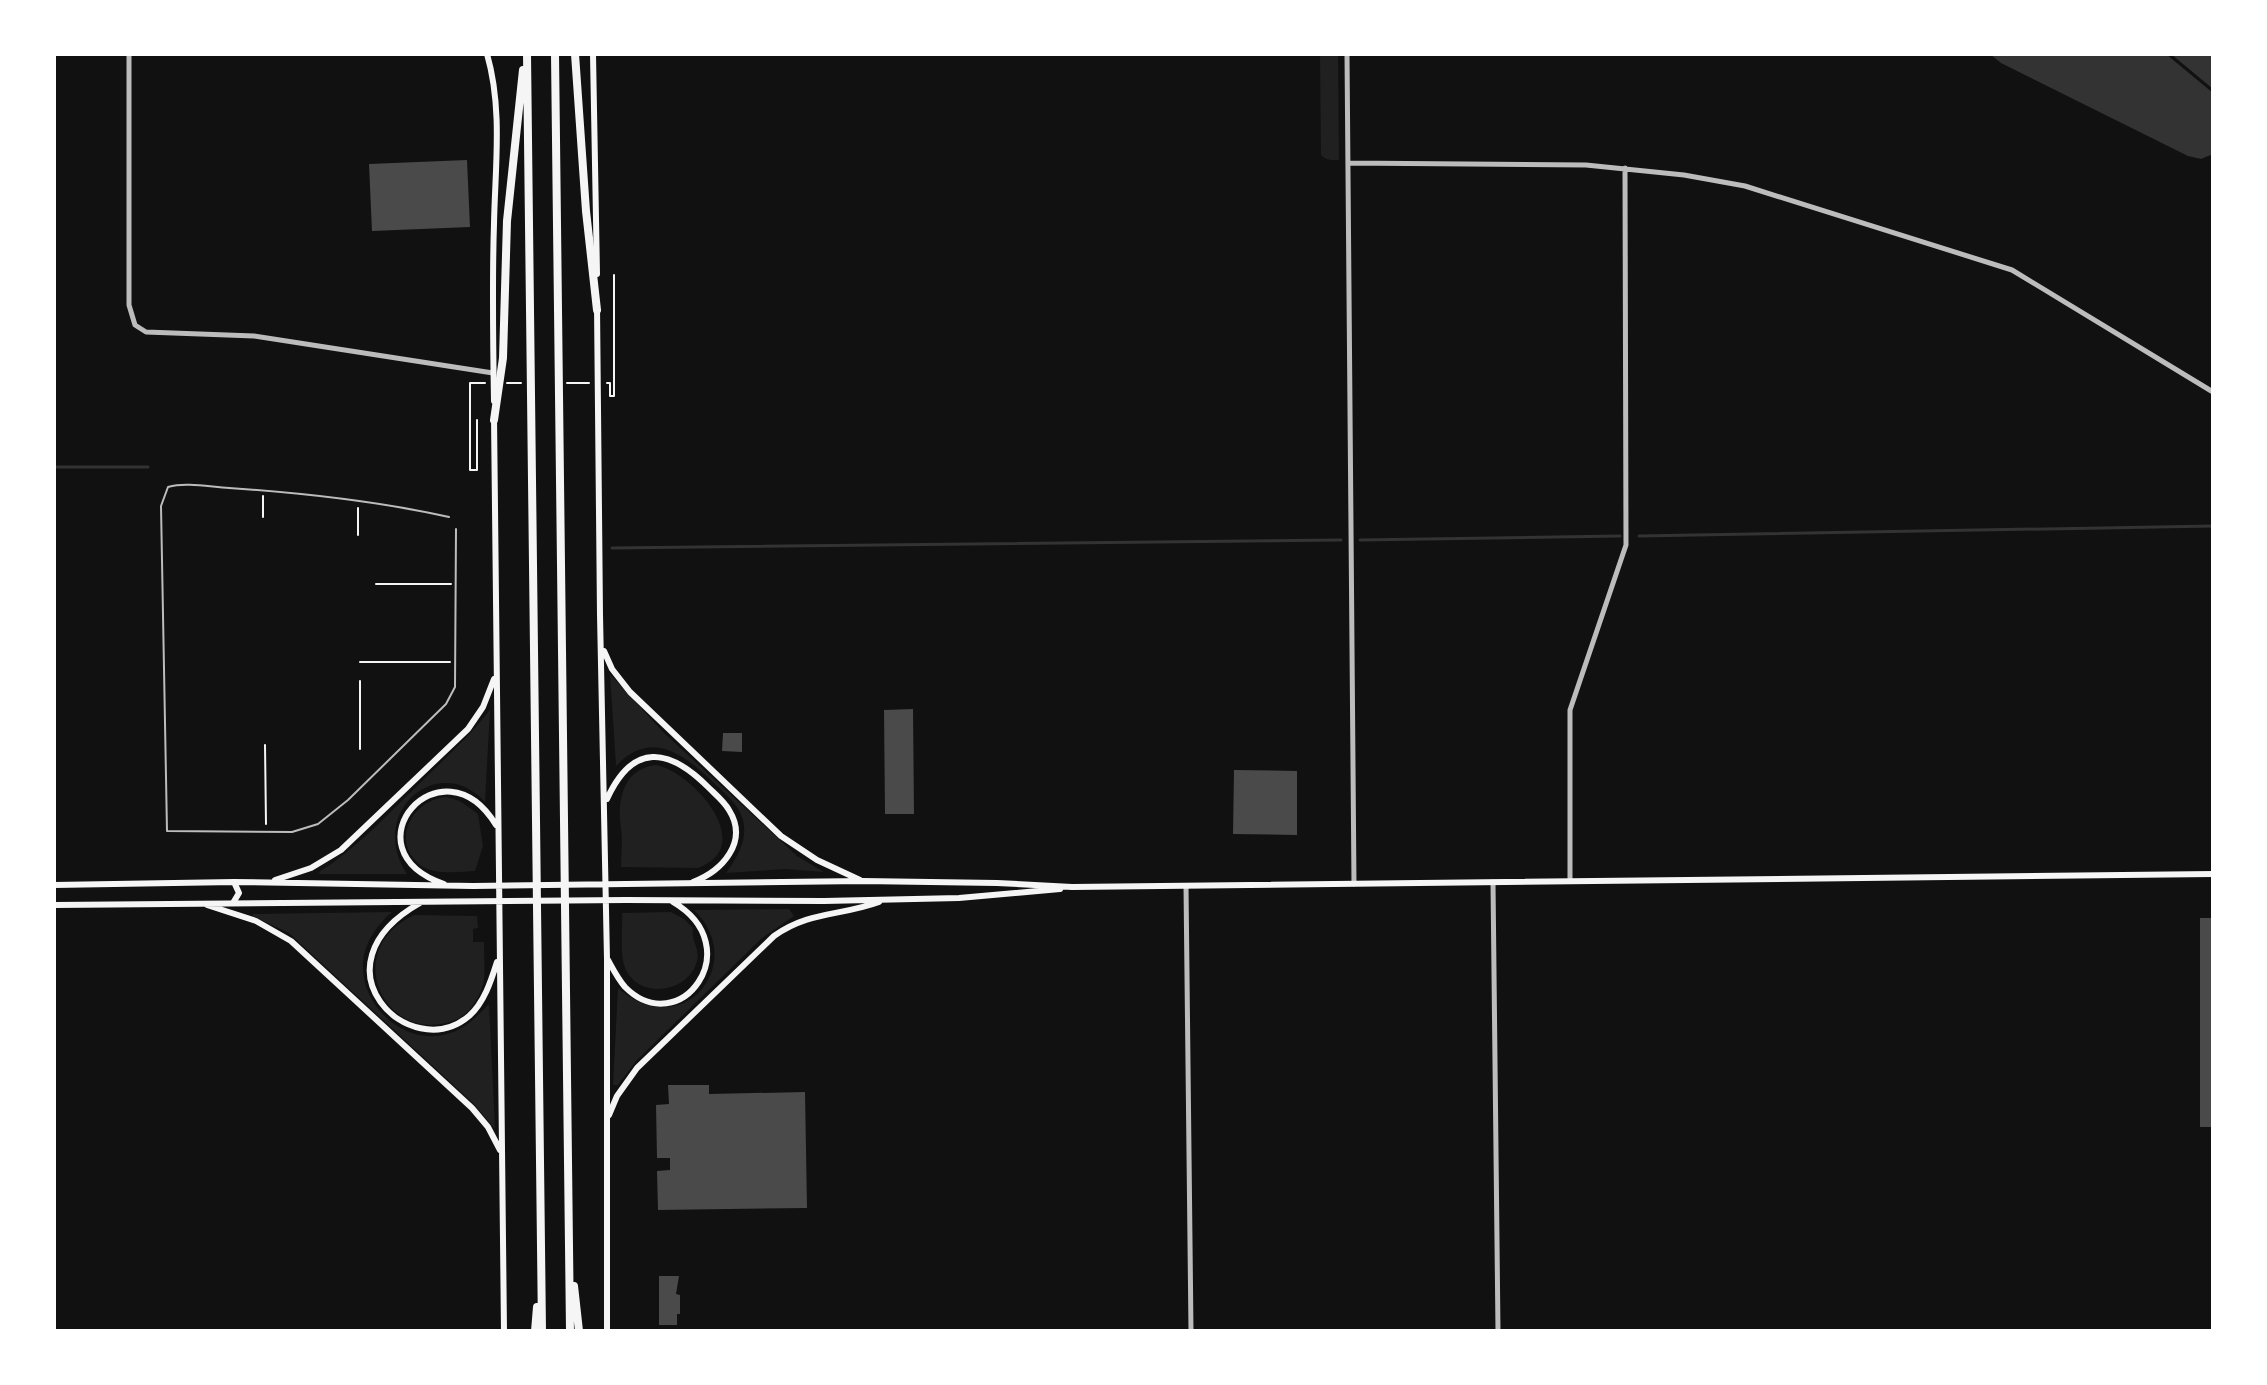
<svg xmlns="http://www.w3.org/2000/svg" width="2267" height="1385" font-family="Lora,serif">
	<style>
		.green { fill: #202020 }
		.water { fill: #333 }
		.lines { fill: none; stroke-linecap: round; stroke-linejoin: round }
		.stream { stroke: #333; stroke-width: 3 }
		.building { fill: #4a4a4a }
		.path { stroke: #f5f5f5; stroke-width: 2 }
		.service { stroke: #bcbcbc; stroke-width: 2 }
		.minor { stroke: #bcbcbc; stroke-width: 5 }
		.secondary { stroke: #f5f5f5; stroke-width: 6 }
		.motorway { stroke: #f5f5f5; stroke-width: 8 }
	</style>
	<rect width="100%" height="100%" fill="#111"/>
	<!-- green -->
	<path class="green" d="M1320,54H1338L1339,160C1333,161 1326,160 1321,155Z
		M610,674L662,731L797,856L824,872L786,869L726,873C737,858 748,840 743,820C739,804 723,792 712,781C683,754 651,729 616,766Z
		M490,710L485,802C439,751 366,812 407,874H320L319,872C356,849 386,816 417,786C442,761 468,738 490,710Z
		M655,765C689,769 760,845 698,868L621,867C621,855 623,841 621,829C617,801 622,770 655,765Z
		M446,797L460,801L478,814L483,846L475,871C459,872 433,875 420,865C390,841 412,800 446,797Z
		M789,909L794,916L762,938L637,1060L618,1085H613L618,988C683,1045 749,963 694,910Z
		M392,912C377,925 364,943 363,964C361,1008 407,1048 450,1033C467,1028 477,1016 489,1004L495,1129L473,1103L289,933L253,916V914Z
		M671,912L684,919L693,928C690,941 702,950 696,964C686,993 640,999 626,970C619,955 623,929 622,913Z
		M414,915L477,916L478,928L473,929V942H484C484,954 485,968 484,980C481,995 471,1013 457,1019C388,1050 337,951 414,915Z"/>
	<!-- water -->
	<path class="water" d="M1990,54H2166L2213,93V154L2201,159L2188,156L2001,63Z
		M2171,54H2213V89Z"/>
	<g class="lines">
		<!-- stream -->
		<path class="stream" d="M54,467H148
			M1639,536L2213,526
			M1360,540L1620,536
			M612,548L1341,540"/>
	</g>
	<!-- building -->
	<path class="building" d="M467,160L470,227L372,231L369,164Z
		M913,709L914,814H885L884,710Z
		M723,733H742V752L722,751Z
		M1234,770L1297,771V835L1233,834Z
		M2200,918H2213V1127H2200Z
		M668,1085H709V1094L805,1092L807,1208L658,1210L657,1171L670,1170V1158H657L656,1105L669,1104Z
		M659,1276H679L676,1294L680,1295V1314H677V1325H659Z"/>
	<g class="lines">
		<!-- path -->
		<path class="path" d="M507,383H521
			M567,383H589
			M607,383H610V396H614V275
			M477,420V470H470V383H485
			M358,508V535
			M263,517V496
			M376,584H451
			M360,662H450
			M360,681V749
			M265,745L266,824"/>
		<!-- service -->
		<path class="service" d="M449,517C377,501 303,493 229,488C210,487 186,482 168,487L161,506L167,831L292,832L318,824L348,800L446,704L455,687L456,529"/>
		<!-- minor -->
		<path class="minor" d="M129,54V305L135,325L146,332L254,336L493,373
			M1347,54L1354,884
			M1348,163L1586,165L1684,175L1745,186L2012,270L2213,392
			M1570,881V710L1626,545L1625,168
			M1493,882L1498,1331
			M1186,886L1191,1331"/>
		<!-- secondary -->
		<path class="secondary" d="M487,54C503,109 495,168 494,224C492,283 493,342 494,401
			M593,54L597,274
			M597,306L600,615L607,959V1331
			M494,417L504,1331
			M604,651L612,669L630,692L781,836L817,860L860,880
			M607,799C633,742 669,748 708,787C715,794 724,801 729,810C749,842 722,871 693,882
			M275,880L311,868L341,850L468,729L483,707L494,679
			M444,884C343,849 442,736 496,825
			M54,885L234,882L473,886L863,881L997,883L1072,887L2213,874
			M233,903L239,893L234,882
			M420,903C308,966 410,1066 469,1016C484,1003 491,981 497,962
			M54,905L626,900L824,901L959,898L1060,889
			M207,905L256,921L291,941L472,1108L488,1127L500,1150
			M608,960C613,969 618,979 625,987C680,1042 750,947 673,902
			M609,1115L617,1096L637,1068L774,936C809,911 841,916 879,902"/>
		<!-- motorway -->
		<path class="motorway" d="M527,54L542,1331
			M555,54L570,1331
			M575,54L586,211L597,310
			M494,420L503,358L507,221L523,70
			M574,1286L579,1331
			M535,1331L537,1307"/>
	</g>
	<!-- border -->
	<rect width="2267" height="1385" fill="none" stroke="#ffffff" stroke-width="112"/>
</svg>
